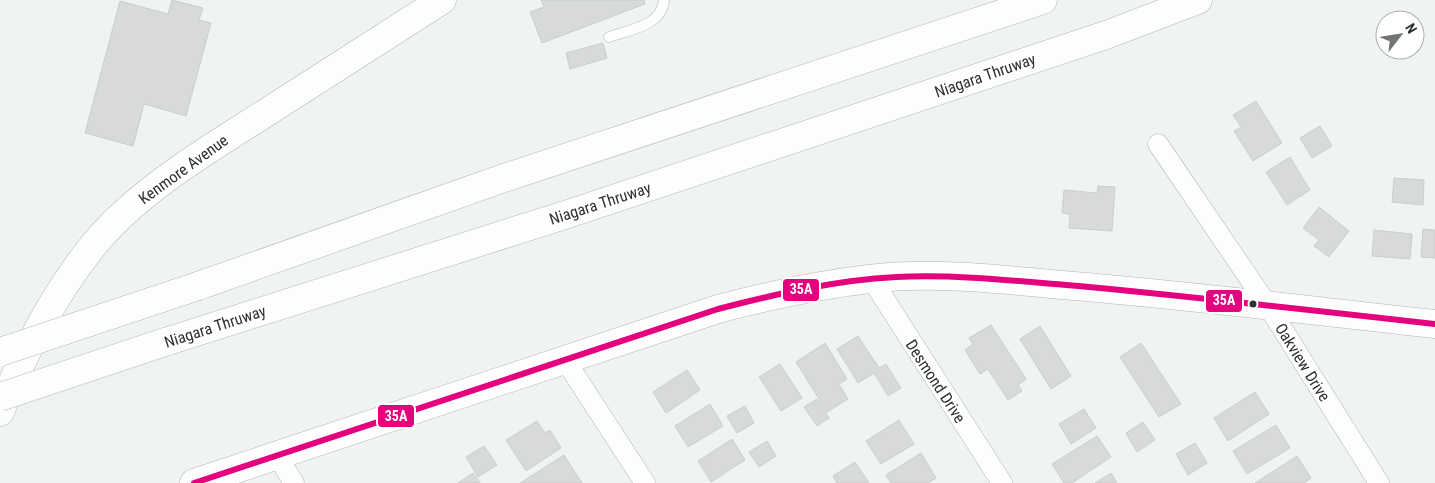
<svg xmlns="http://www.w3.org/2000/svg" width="1435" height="483" font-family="'Roboto Condensed',sans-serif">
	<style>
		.building { fill: #d7dad9; stroke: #cacecc }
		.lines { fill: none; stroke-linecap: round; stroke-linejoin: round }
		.lane-casing { stroke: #b2b5b5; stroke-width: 11 }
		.street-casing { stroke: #b2b5b5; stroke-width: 21 }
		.secondary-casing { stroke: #b2b5b5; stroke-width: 29 }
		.highway-casing { stroke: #b2b5b5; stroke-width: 29 }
		.lane { stroke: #fdfdfd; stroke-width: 10 }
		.street { stroke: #fdfdfd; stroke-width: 20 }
		.secondary { stroke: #fdfdfd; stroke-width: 28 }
		.highway { stroke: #fdfdfd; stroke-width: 28 }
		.highway-bridge-casing { stroke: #b2b5b5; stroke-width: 29; stroke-linecap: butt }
		.highway-bridge { stroke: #fdfdfd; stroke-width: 28 }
		.bus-1-casing { stroke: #fff; stroke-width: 10 }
		.bus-1 { stroke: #e5007d; stroke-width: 6 }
		.bus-dot { fill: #2d3030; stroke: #fff; stroke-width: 2 }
		.labels { text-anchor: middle; stroke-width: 5; stroke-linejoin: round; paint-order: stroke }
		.street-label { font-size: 16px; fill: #2d3030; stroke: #fff }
		.line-badge { stroke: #fff; stroke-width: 2 }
		.badge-label { font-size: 14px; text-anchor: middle; font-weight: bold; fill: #fff }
	</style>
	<rect width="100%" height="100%" fill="#eff4f3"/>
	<!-- building -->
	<path class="building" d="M172,0L203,8L199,20L211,23L186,116L144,104L133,146L85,133L120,1L168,14Z
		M541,0H644L645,4L542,43L530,12L544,7Z
		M603,43L607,58L570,69L566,53Z
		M1256,101L1282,143L1253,161L1234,131L1241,127L1233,115Z
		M1320,126L1332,146L1312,158L1300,138Z
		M1290,157L1310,190L1287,205L1266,172Z
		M1394,178L1424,180L1423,205L1392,202Z
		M1098,186L1115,187L1112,231L1069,228L1070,214L1062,213L1064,190L1097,193Z
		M1319,207L1349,231L1329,257L1314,246L1319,240L1303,228Z
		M1423,229L1435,230V258L1421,257Z
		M1374,230L1412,234L1410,259L1372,256Z
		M991,325L1026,379L1018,385L1022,391L1008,400L988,369L980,374L965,350L973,344L969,338Z
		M1040,326L1071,376L1051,389L1020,339Z
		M858,336L879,368L886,364L901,388L888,396L874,373L858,383L837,349Z
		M825,343L847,379L839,384L848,399L827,412L796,362Z
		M1141,343L1181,404L1159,417L1120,357Z
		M780,364L802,398L781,411L759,377Z
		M687,370L700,390L666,413L653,392Z
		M1255,392L1269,414L1228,441L1214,418Z
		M817,399L829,418L817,426L804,407Z
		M710,404L723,426L688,447L675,426Z
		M745,406L754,423L737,433L727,416Z
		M1084,409L1096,428L1071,444L1059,424Z
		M899,420L914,444L881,464L866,441Z
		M537,421L545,433L550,430L561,448L526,471L506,440Z
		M1143,422L1155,440L1137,452L1126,433Z
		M1276,425L1290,448L1247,474L1233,451Z
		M1097,436L1111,457L1072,483H1064L1052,464Z
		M732,439L745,460L711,482L698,461Z
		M767,441L776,456L759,467L749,452Z
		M1195,443L1207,463L1188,475L1176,454Z
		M484,446L497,465L478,477L466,457Z
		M921,453L936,478L928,483H891L886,475Z
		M564,455L582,483H520Z
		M1297,456L1311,478L1304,483H1255Z
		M855,462L869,483H837L833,476Z
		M473,473L480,483H458Z
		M1111,473L1117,483H1095Z"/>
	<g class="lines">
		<!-- lane casing -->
		<g class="lane-casing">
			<path id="lane" d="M609,37C629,30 662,26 664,0"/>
		</g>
		<!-- street casing -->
		<g class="street-casing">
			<path id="street" d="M1158,144L1268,306L1379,483
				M871,278L1002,483
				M565,360L645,483
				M277,456L294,483"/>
		</g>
		<!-- secondary casing -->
		<g class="secondary-casing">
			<path id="secondary" d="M0,412C23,354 53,296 92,247C135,193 206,151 264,114C323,76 383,38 442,0
				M194,483L718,309C767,296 818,285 869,279C937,271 1006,280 1074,286C1194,296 1315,311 1435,324"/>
		</g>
		<!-- highway casing -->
		<g class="highway-casing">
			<path id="highway" d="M198,286L507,177L1043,0
				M165,342L568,214L1106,35L1198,0"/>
		</g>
		<!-- lane -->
		<use href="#lane" class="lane"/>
		<!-- street -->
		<use href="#street" class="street"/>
		<!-- secondary -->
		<use href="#secondary" class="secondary"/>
		<!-- highway -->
		<use href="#highway" class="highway"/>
		<!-- highway-bridge casing -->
		<g class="highway-bridge-casing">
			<path id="highway-bridge" d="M0,352L198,286
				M0,397L165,342"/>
		</g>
		<!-- highway-bridge -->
		<use href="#highway-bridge" class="highway-bridge"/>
		<!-- bus-1 casing -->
		<g class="bus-1-casing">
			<path id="bus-1" d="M194,483L718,309C776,294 836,280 896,277C961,274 1025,282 1089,287C1204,298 1320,311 1435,324"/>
		</g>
		<!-- bus-1 -->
		<use href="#bus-1" class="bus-1"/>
	</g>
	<!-- markers -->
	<circle class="bus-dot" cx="1253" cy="304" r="4.5"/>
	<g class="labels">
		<!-- street labels -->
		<g class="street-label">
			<text transform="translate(985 75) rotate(-19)" y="6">Niagara Thruway</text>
			<text transform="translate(183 169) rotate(-36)" y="6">Kenmore Avenue</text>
			<text transform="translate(600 203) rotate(-18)" y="6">Niagara Thruway</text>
			<text transform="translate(215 326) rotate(-18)" y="6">Niagara Thruway</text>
			<text transform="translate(1303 362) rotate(58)" y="6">Oakview Drive</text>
			<text transform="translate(936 381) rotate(57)" y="6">Desmond Drive</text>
		</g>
	</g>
	<g class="line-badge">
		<rect x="782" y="278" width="38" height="24" rx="5" fill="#e5007d"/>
		<rect x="1205" y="289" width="38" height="24" rx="5" fill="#e5007d"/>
		<rect x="377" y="404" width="38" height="24" rx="5" fill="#e5007d"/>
	</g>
	<g class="badge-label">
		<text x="801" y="294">35A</text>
		<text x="1224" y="305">35A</text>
		<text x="396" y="421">35A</text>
	</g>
	<!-- north arrow -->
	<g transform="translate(1400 35) rotate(59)"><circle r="24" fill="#ffffff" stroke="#abacac"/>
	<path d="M0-4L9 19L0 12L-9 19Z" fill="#717574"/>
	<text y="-8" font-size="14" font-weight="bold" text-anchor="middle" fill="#2d3030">N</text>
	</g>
</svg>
